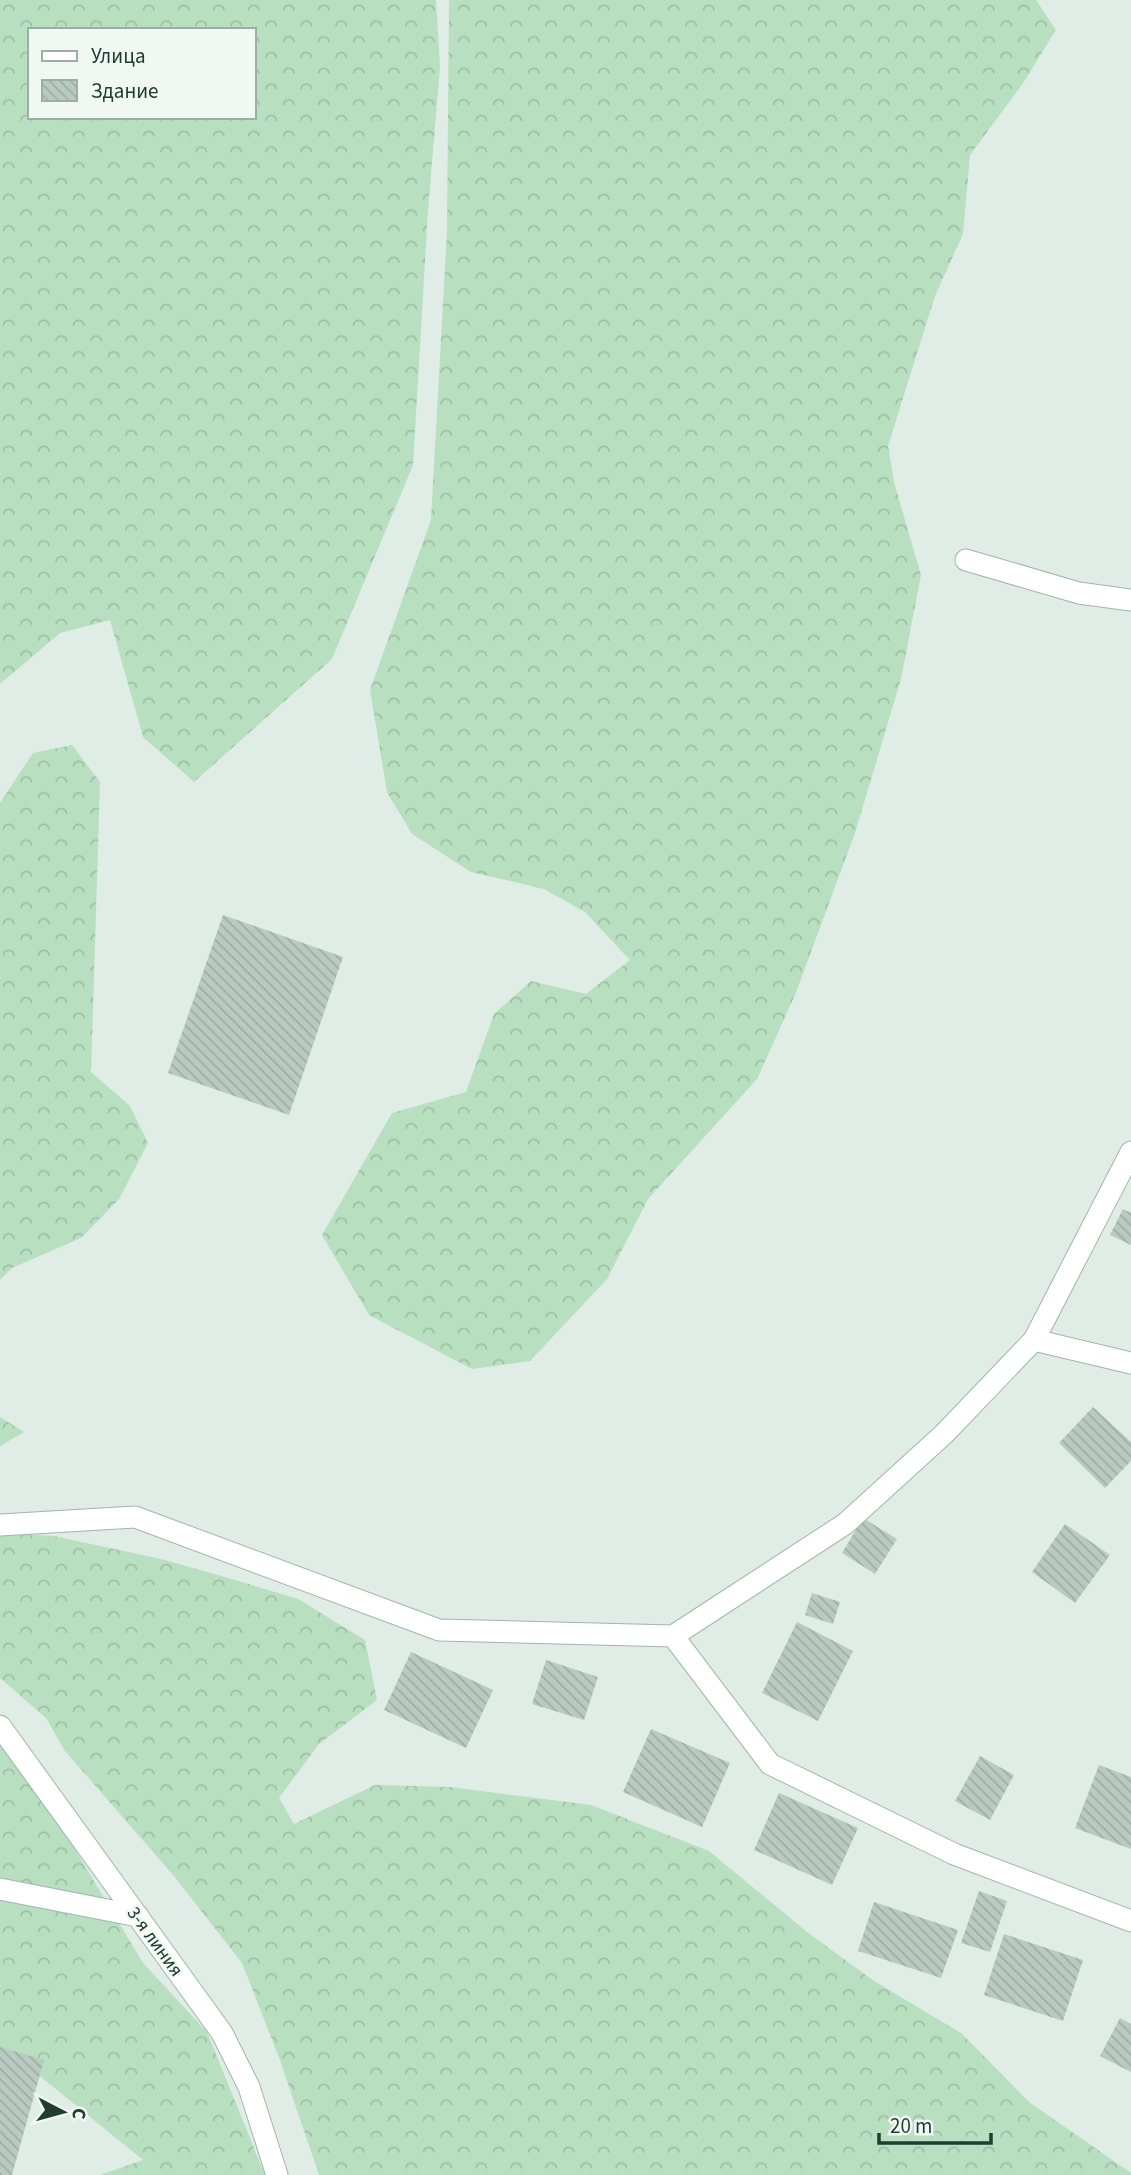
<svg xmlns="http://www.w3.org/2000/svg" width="1131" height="2175" font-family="'Source Sans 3',sans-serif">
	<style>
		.forest { fill: url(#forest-crowns); fill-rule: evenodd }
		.building { fill: url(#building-back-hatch) }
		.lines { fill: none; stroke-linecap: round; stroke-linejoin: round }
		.service-casing { stroke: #a3b4ad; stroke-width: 23 }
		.minor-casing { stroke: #a3b4ad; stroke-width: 23 }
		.service { stroke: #fff; stroke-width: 21 }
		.minor { stroke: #fff; stroke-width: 21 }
		.labels { text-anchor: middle; stroke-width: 5; stroke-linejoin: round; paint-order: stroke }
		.street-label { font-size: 19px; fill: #203d33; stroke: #f1f8f4 }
	</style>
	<defs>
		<pattern id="forest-crowns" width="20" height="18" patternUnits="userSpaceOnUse" patternTransform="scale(1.75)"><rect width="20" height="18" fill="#b8dfbf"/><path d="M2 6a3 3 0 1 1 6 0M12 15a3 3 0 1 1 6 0" fill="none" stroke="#9ec0a5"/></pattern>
		<pattern id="building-back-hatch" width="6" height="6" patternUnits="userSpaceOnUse" patternTransform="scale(1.75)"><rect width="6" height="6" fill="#b8cac1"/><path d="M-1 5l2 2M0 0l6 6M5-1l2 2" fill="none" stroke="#9eaea6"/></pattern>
	</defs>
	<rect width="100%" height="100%" fill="#e0ece6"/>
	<!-- forest -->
	<path class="forest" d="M0,0H436L440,67L428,210L413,465L332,659L194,782L143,737L110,620L60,633L0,684ZM30,30H254V117H30Z
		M449,0H1036L1056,30L1021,86L970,155L963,234L935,296L888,446L894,482L921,575L901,679L855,833L795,995L757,1079L648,1199L607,1279L530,1361L472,1369L369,1315L322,1235L392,1113L466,1092L494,1014L531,981L586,994L630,960L585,912L544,889L471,872L412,834L387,792L370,690L431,520L447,231Z
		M72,745L100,782L91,1072L130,1106L148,1143L119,1199L81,1238L12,1268L0,1280V803L33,753Z
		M0,1417L24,1432L0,1446Z
		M0,1533L54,1536L161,1559L225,1577L298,1599L365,1640L377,1700L319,1744L279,1798L294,1824L375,1785L450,1787L591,1805L709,1851L807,1932L874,1981L961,2033L1029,2102L1131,2173V2175H319L280,2060L242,1963L174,1876L65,1751L46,1718L0,1678Z
		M0,1738L27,1769L143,1963L207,2032L265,2175H100L143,2160L25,2064L0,2047Z"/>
	<!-- building -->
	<path class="building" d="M223,915L343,957L289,1115L168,1073Z
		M1123,1209L1131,1213V1245L1110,1235Z
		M1093,1407L1131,1442V1461L1105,1488L1059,1443Z
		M863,1518L897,1539L875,1574L842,1553Z
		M1065,1524L1110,1555L1075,1603L1032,1572Z
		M812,1593L840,1602L833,1624L805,1615Z
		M797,1622L853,1651L818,1721L762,1693Z
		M411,1652L493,1690L466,1748L384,1710Z
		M546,1660L598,1677L584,1720L532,1704Z
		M651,1729L730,1763L702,1827L623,1792Z
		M980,1756L1014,1775L990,1820L955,1801Z
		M1099,1765L1131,1777V1849L1075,1828Z
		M779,1793L858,1828L832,1885L754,1850Z
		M979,1891L1007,1901L990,1952L961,1943Z
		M874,1902L958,1930L941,1978L858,1951Z
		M1004,1934L1083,1960L1063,2021L984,1995Z
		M1120,2018L1131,2024V2072L1100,2056Z
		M0,2047L44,2060L12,2175H0Z"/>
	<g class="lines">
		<!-- service casing -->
		<g class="service-casing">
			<path id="service" d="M966,560L1079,593L1131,600
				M1034,1340L1131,1152
				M0,1525L135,1517L439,1630L673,1636L845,1524L944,1434L1034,1340L1131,1363
				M673,1636L770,1764L954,1854L1131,1921
				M0,1889L138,1916"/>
		</g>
		<!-- minor casing -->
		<g class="minor-casing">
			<path id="minor" d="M0,1726L222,2033L249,2087L277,2175"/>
		</g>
		<!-- service -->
		<use href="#service" class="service"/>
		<!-- minor -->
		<use href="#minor" class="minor"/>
	</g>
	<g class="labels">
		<!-- street labels -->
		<g class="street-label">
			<text transform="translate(156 1941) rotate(54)" y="7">3-я линия</text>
		</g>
	</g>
	<!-- legend -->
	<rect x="28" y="28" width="228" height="91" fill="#f1f8f4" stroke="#9dada7" stroke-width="2"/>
	<rect x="42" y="51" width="35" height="10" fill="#ffffff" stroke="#9dada7" stroke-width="2"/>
	<text x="91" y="63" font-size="21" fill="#203d33">Улица</text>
	<rect x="42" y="80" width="35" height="21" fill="url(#building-back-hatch)" stroke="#9dada7" stroke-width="2"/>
	<text x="91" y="98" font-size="21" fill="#203d33">Здание</text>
	<!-- north arrow -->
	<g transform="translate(63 2112) rotate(96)" stroke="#f1f8f4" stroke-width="5" paint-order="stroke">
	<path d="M0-5L12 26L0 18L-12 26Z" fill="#203d33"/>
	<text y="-10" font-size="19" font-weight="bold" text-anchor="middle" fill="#203d33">С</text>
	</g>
	<!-- scale -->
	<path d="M879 2133v10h112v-10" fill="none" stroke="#203d33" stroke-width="3.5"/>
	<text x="890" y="2133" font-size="21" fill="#203d33" stroke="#f1f8f4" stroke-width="5" paint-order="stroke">20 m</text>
</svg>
